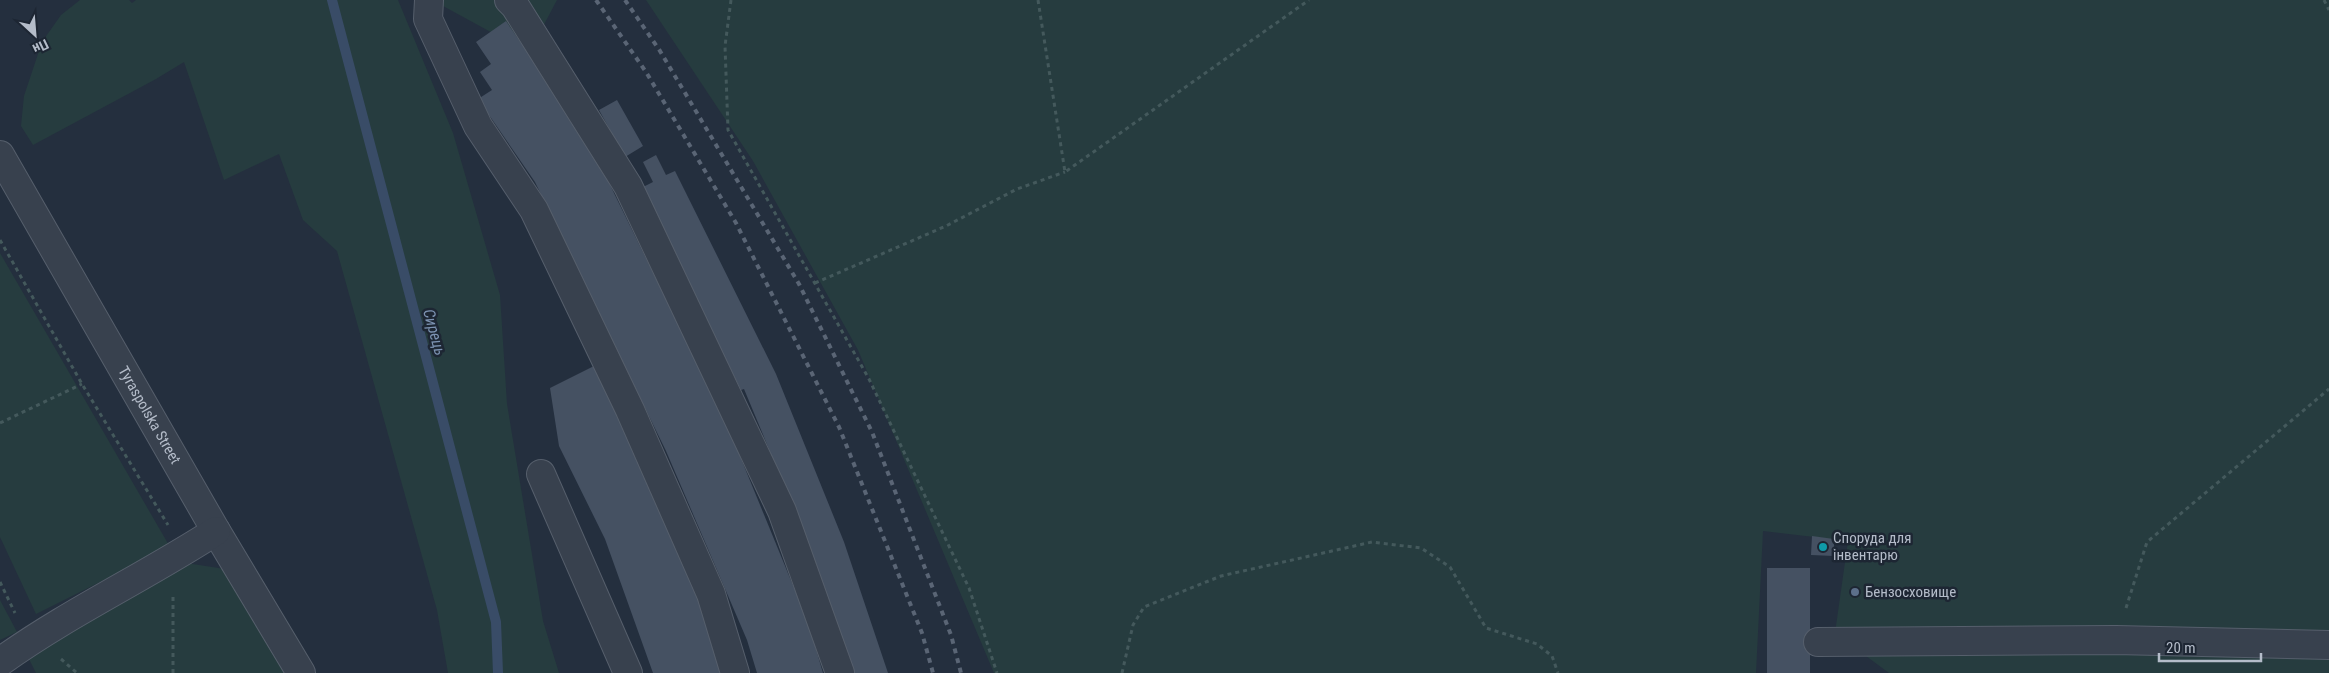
<svg xmlns="http://www.w3.org/2000/svg" width="2329" height="673" font-family="'Roboto Condensed',sans-serif">
	<style>
		.green { fill: #263c3f }
		.lines { fill: none; stroke-linecap: round; stroke-linejoin: round }
		.stream { stroke: #394c67; stroke-width: 10 }
		.building { fill: #455162 }
		.minor-casing { stroke: #565f6c; stroke-width: 30 }
		.path { stroke: #44595c; stroke-width: 3; stroke-dasharray: 4 4; stroke-linecap: butt }
		.minor { stroke: #38414e; stroke-width: 28 }
		.rail { stroke: #5a6575; stroke-width: 4; stroke-dasharray: 5 5; stroke-linecap: butt }
		.culture-dot { fill: #0f9aa8; stroke: #1d2633; stroke-width: 2 }
		.service-dot { fill: #5c6f8a; stroke: #1d2633; stroke-width: 2 }
		.labels { text-anchor: middle; stroke-width: 5; stroke-linejoin: round; paint-order: stroke }
		.street-label { font-size: 15px; fill: #b4bcc9; stroke: #1d2633 }
		.poi-label { font-size: 15px; fill: #b4bcc9; stroke: #1d2633; text-anchor: start }
		.water-label { font-size: 16px; font-style: italic; fill: #7c92b1; stroke: #1d2633 }
	</style>
	<rect width="100%" height="100%" fill="#242f3e"/>
	<!-- green -->
	<path class="green" d="M80,0H129L132,3L136,0H398L453,133L500,295L507,404L543,621L559,673H448L437,610L337,251L303,220L279,154L224,180L184,62L156,79L33,145L21,126L24,96L42,42L61,15Z
		M432,0H557L529,53Z
		M646,0H2329V673H1889L1835,633L1848,541L1763,531L1756,673H994L858,350L753,161Z
		M0,253L170,547L36,614L0,537Z
		M186,563L225,569L284,673H36L28,657Z
		M0,600L17,632L0,640Z"/>
	<g class="lines">
		<!-- stream -->
		<path class="stream" d="M332,0L496,622L498,673"/>
	</g>
	<!-- building -->
	<path class="building" d="M506,21L590,144L726,422L808,622L823,673H757L747,640L666,451L535,182L478,99L492,90L480,72L491,64L476,42Z
		M617,100L643,146L625,157L599,110Z
		M656,155L666,175L675,171L776,374L844,542L888,673H854L813,555L744,389L741,390L641,188L653,182L643,162Z
		M594,366L665,508L712,633L724,673H653L605,539L559,446L550,388Z
		M1812,536L1834,539V556L1811,555Z
		M1767,568H1810V673H1767Z"/>
	<g class="lines">
		<!-- minor casing -->
		<g class="minor-casing">
			<g id="minor">
				<path d="M429,0L428,19L478,126L534,210L630,410L711,594L735,673"/>
				<path d="M509,0L515,6L628,186L782,511L840,673"/>
				<path id="s1" d="M0,155L216,531L301,673"/>
				<path d="M541,474L628,673"/>
				<path d="M1818,642L2116,640L2329,645"/>
				<path d="M0,662C68,613 145,577 216,531"/>
			</g>
		</g>
		<!-- path -->
		<path class="path" d="M731,0L725,46L728,130L869,379L969,588L997,673
			M1038,0L1065,172L1309,0
			M2324,0L2329,10
			M0,240L82,384L168,525
			M815,283L946,226L1017,189L1065,172
			M0,423L82,384
			M0,582L15,613
			M2126,608L2147,542L2329,389
			M61,659L77,673
			M173,673V594
			M1122,673L1133,625L1144,607L1221,576L1372,542L1421,548L1450,567L1486,628L1537,644L1552,656L1558,673"/>
		<!-- minor -->
		<use href="#minor" class="minor"/>
		<!-- rail -->
		<path class="rail" d="M596,0L646,72L736,223L839,427L922,633L933,673
			M625,0L660,51L799,284L872,432L951,635L961,673"/>
	</g>
	<!-- markers -->
	<circle class="culture-dot" cx="1823" cy="547" r="5"/>
	<circle class="service-dot" cx="1855" cy="592" r="5"/>
	<g class="labels">
		<!-- street labels -->
		<g class="street-label">
			<text dy="5" stroke="none"><textPath href="#s1" startOffset="300">Tyraspolska Street</textPath></text>
		</g>
		<!-- poi labels -->
		<g class="poi-label">
			<text x="1833" y="543">Споруда для<tspan x="1833" dy="17">інвентарю</tspan></text>
			<text x="1865" y="597">Бензосховище</text>
		</g>
		<!-- water labels -->
		<g class="water-label">
			<text transform="translate(435 332) rotate(75)" y="6">Сирець</text>
		</g>
	</g>
	<!-- north arrow -->
	<g transform="translate(35 35) rotate(154)" stroke="#1d2633" stroke-width="4" paint-order="stroke">
	<path d="M0-4L9 19L0 12L-9 19Z" fill="#b4bcc9"/>
	<text y="-8" font-size="14" font-weight="bold" text-anchor="middle" fill="#b4bcc9">Пн</text>
	</g>
	<!-- scale -->
	<path d="M2159 653v8h102v-8" fill="none" stroke="#b4bcc9" stroke-width="2.5"/>
	<text x="2166" y="653" font-size="15" fill="#b4bcc9" stroke="#1d2633" stroke-width="4" paint-order="stroke">20 m</text>
</svg>
